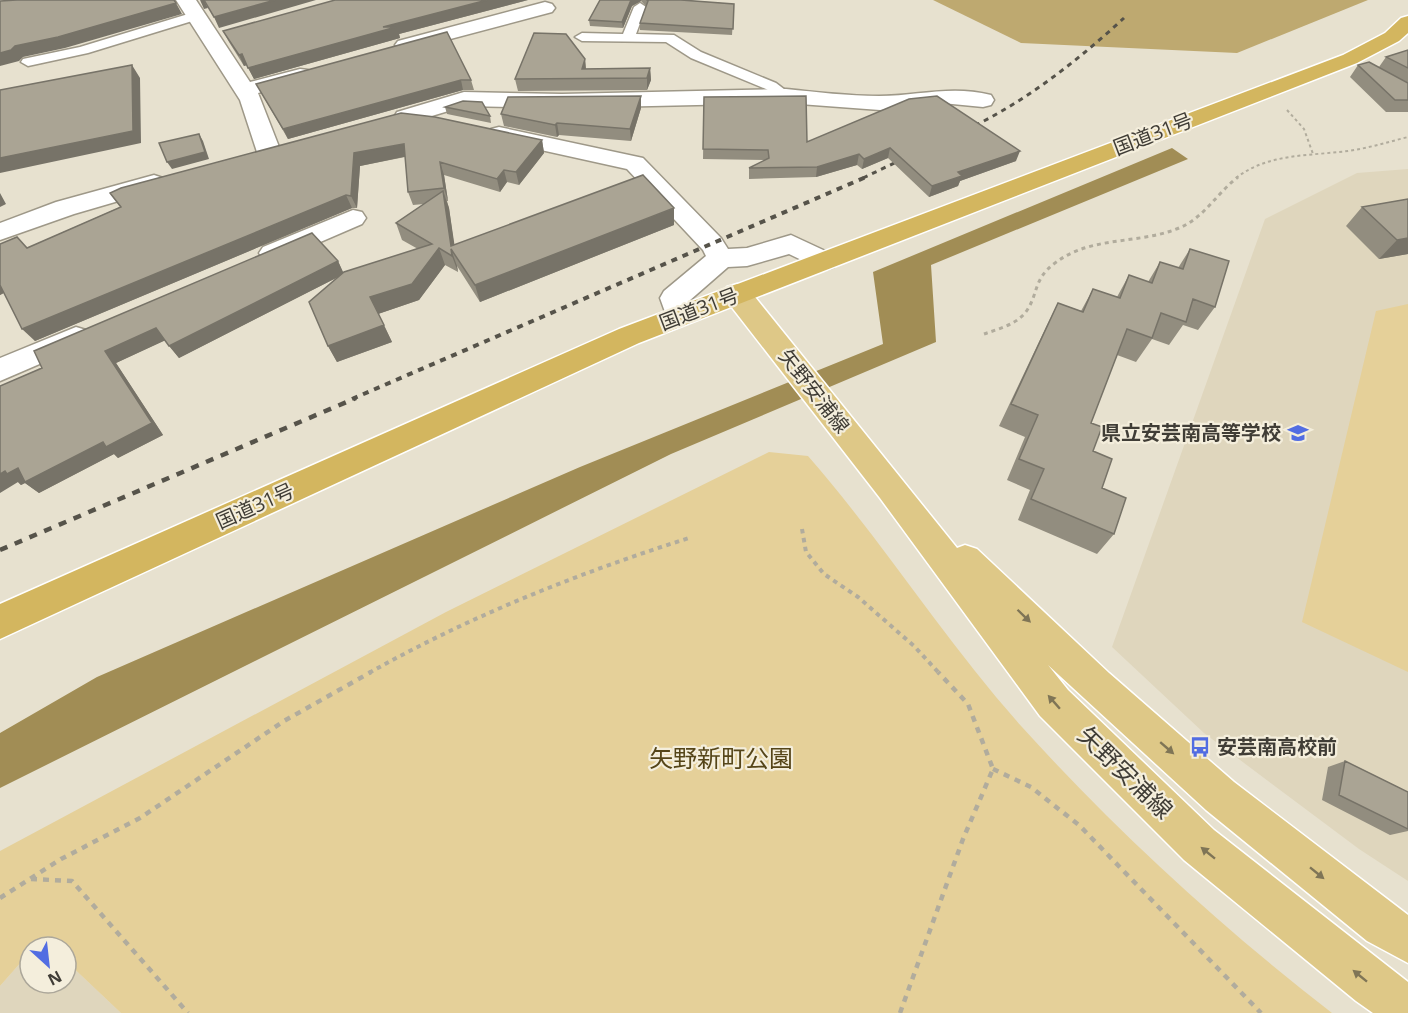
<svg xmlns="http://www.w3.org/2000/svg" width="1408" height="1013" font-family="'Open Sans','Noto Sans JP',sans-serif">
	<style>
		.built { fill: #dfd6bd }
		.green { fill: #e5d099 }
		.forest { fill: #bea970 }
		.water { fill: #a18d55 }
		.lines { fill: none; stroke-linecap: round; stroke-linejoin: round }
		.service-casing { stroke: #9e9888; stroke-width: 3 }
		.minor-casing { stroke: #9e9888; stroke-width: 3 }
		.primary-casing { stroke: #fff; stroke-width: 3 }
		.trunk-casing { stroke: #fff; stroke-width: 3 }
		.path-far3 { stroke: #b1ac9d; stroke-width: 2; stroke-dasharray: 3 3; stroke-linecap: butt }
		.path-far2 { stroke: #b1ac9d; stroke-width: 3; stroke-dasharray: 4 4; stroke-linecap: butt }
		.path-far1 { stroke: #b1ac9d; stroke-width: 4; stroke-dasharray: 4.5 4.5; stroke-linecap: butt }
		.path { stroke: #b1ac9d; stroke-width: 4.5; stroke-dasharray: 6 6; stroke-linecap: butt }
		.service { fill: #fff; fill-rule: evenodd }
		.minor { fill: #fff; fill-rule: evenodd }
		.primary { fill: #dec887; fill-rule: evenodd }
		.trunk { fill: #d3b65f; fill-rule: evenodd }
		.rail-far2 { stroke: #56534a; stroke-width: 3; stroke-dasharray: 5 5; stroke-linecap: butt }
		.rail-far1 { stroke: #56534a; stroke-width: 4; stroke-dasharray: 6 6; stroke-linecap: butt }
		.rail { stroke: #56534a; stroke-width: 4.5; stroke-dasharray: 8 8; stroke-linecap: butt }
		.wall { fill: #928d7f }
		.shaded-wall { fill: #777368 }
		.building { fill: #aaa494; stroke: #777368; stroke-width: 1.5 }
		.oneway { fill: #7f7556 }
		.labels { text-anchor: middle; stroke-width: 4.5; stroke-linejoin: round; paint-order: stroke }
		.street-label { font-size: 20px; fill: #403d36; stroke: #f4eedc }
		.poi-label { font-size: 20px; font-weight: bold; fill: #403d36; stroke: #f4eedc; text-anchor: end }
		.near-park-label { font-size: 24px; fill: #554518; stroke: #f4eedc }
		.near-street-label { font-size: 24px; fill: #403d36; stroke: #f4eedc }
	</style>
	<rect width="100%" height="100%" fill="#e7e1cf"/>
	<!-- built -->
	<path class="built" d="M1408,169V881L1359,849L1204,733L1112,647L1265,219L1357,173Z
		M30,952V983H66V961L121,1013H0V986Z"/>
	<!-- green -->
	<path class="green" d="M1408,304V672L1302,622L1376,311Z
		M769,452L808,456C884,543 945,641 1022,727C1116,831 1221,927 1332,1013H121L66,961V947H52L42,938L34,947H30V952L0,986V851L446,612Z"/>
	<!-- forest -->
	<path class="forest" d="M933,0H1368L1237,53L1021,43Z"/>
	<!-- water -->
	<path class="water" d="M1172,148L1188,159L931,265L936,342L671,454L0,788V733L97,677L580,467L883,344L873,272Z"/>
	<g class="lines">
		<!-- service casing -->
		<g class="service-casing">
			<path id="service" d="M640,3L646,7L636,34L674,35L701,52L776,83L793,96L786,100L766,89L691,58L666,42L582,41L575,37L582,33L623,34L634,7Z
				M198,11L202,12V18L88,53L28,66L21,62L23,59L80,47Z"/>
		</g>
		<!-- minor casing -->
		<g class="minor-casing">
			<path id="minor" d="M176,0H196L250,82L300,69L308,70L311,75L308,80L258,93L281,152L277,157H261L257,152L240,100Z
				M545,2L552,4L555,8L552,12L405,51L398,49L395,45L398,41Z
				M786,89C817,92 848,96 879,96C918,96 951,85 991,95L994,100L991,105L983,107L942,103L880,110L786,103L562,108L465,106L405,124L397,122L394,117L397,112L464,92L562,94Z
				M499,127L643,158L721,238L728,249L747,248L791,235L834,255L838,261L834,267L825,270L816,267L789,254L747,266L728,267L689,301L693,316L689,323L679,326L669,323L660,298L664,291L706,256L703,250L627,169L491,139L487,134L491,129Z
				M154,175L163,178L166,183L163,188L74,214L0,240V223L56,202Z
				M353,210L362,212L366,218L362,224L281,259L272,262L263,259L259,253L263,247Z
				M76,327L86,330L90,337L86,344L0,381V358Z"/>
		</g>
		<!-- primary casing -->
		<g class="primary-casing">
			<path id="primary" d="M737,284L747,287L957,548L965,545L977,549L1109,673L1234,782L1408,915V963L1367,941L1206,810L1048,665L1068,690L1214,830L1408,982V1013H1373L1356,1001L1184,860L1040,716L880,498L727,301L723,294L727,287Z"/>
		</g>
		<!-- trunk casing -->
		<g class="trunk-casing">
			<path id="trunk" d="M1408,16V33L1399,41L1357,63L639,343L0,639V604L619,329L1343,55L1385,33L1401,18Z"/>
		</g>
		<!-- path-far3 -->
		<path class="path-far3" d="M1287,110L1304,129L1313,154
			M1236,178C1268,153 1310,156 1348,151C1369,148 1388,142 1408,137"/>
		<!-- path-far2 -->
		<path class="path-far2" d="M984,334C998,329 1015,325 1025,313C1039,295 1032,280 1055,263C1092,235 1138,245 1179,228C1204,218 1217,193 1238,177"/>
		<!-- path-far1 -->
		<path class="path-far1" d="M802,529L806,552L824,574L858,597L914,646L939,673
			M369,673C470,616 579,573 689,538"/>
		<!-- path -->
		<path class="path" d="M993,769L1031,787L1080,826L1261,1013
			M31,879L72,881L188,1013
			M0,898L61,859L140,818L284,721L371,672
			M900,1013L963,839L993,769L968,704L938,672"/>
		<!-- service -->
		<use href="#service" class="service"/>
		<!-- minor -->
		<use href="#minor" class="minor"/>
		<!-- primary -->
		<use href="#primary" class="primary"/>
		<!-- trunk -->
		<use href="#trunk" class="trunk"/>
		<!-- rail-far2 -->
		<path class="rail-far2" d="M966,130C1025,102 1076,62 1124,18
			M863,178L909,156"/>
		<!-- rail-far1 -->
		<path class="rail-far1" d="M352,399L866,177"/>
		<!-- rail -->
		<path class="rail" d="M0,550L356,398"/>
	</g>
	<!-- wall -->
	<path class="wall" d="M528,0L399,34L400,38L254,79L247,65L244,66L229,42L223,31Z
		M600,0H684L734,4L732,35L640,30V23L646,6L641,1L632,6L623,28L590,26L589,20Z
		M1408,50V112H1386L1350,77L1358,65L1379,67L1386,57Z
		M585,59L586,69L650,68L651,80L647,90L518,91L515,79Z
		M471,80L474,90H463L288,139L256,84Z
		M704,97L807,142L909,99L1016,161L960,181L958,186L929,197L888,158L862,169L857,165L816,177L749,179V168L766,160L703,159Z
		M445,107L490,116L491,123L447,114Z
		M641,108L631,141L559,135L557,137L504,126L501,114Z
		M542,140L544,153L519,185L507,182L500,192L444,175L448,201H447L449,208L454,245L674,225L480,302L457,266L458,272L445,265L419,300L378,314L392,342L337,362L328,346L340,276L179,358L165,340L116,363L163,435L118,458L114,454L39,493L25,483L21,485L18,482L0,386L338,261L343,273L418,249L402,240L396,223L424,204L413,205L408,192L405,157L360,166L357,208H352L35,341L4,293L0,295V244L27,248L120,207L110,193L121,188Z
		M1408,199V254L1379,259L1346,226L1362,207Z
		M1190,249L1215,307L1198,330L1183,325L1169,345L1152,339L1136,362L1117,355L1091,423L1093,451L1114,534L1097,554L1018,520L1030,490L1007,480L1025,437L999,426L1046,327L1058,303L1081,311L1093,289L1117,297L1129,275L1148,282L1160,262L1178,268Z
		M1345,761L1408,792V831L1390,835L1322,800L1328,767Z"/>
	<!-- shaded-wall -->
	<path class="shaded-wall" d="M200,0H204L208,8L204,9Z
		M275,0H316L219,28L214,17Z
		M487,0H528L399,34L400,38L254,79L248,68L383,27Z
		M631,0H641V1L632,6L623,28L622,22Z
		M176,3L182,14L65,48L23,57L19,61L0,66V53L15,46Z
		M242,54L247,65L244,66L239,55Z
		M585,59L586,71L582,69Z
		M132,65L140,78L141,143L0,173V158Z
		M650,68L651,80L647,90V78Z
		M461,80L463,90L288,139L283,129Z
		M641,96V108L631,141L630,129Z
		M557,123L559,135L557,137L555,125Z
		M199,134L203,141L209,159L172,169L167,162Z
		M542,140L544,153L519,185L516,172Z
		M404,144L408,156L360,166L357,208L351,196L354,153Z
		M890,148L888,158L862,169L864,159Z
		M1020,151L1016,161L960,181L958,186L929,197L932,186L958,172Z
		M859,154L857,165L816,177L817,167Z
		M440,162L444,175L448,201L444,188Z
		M504,170L507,182L500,192L497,179Z
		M443,191L449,208L456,255L451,246Z
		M0,193L6,204L0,207Z
		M346,195L352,208L35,341L22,329Z
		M674,208V225L480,302L475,285Z
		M1408,238V254L1379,259L1397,240Z
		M439,248L445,265L419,300L378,314L370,297Z
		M451,249L457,266L458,272L452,256Z
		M338,261L344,274L179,358L169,346Z
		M0,281L9,290L0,295Z
		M384,325L392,342L337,362L328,346Z
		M156,328L166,340L116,363L163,435L118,458L114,454L39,493L25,483L21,485L18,482L0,493V474L105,351Z"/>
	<!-- building -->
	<path class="building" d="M17,0H174L176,3L58,37L15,46L11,50L0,53V1Z
		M204,0H275L214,17Z
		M335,0H487L383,27H396L248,68L242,54L239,55L223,31Z
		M600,0H631L622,22L589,20Z
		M647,0H681L734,4L733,29L640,23L648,1Z
		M447,32L471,80H461L283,129L256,84Z
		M534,33L566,34L585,59L582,69L650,68L647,78L515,79Z
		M1408,50V68L1386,57Z
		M1369,62L1408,83V100H1395L1358,65Z
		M132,65L133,131L0,158V90Z
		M641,96L630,129L557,123L555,125L501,114L508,97Z
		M806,96L807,142L909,99L937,96L1020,151L958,172L962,176L932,186L890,148L864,159L859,154L817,167L749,168L769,158L768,150L703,149L704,97Z
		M463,101L482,102L490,116L445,107Z
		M401,113L435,117L542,140L516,172L504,170L497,179L440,162L444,188L408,192L404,144L354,153L351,196L346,195L22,329L0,285V244L17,237L27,248L121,207L110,193L121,188Z
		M199,134L205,152L167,162L159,143Z
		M643,175L674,208L475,285L451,249L452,256L439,248L412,284L370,297L384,325L328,346L309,302L344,272L432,244L396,223L443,191L451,246Z
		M1408,199V238L1397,240L1362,207Z
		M312,233L338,261L169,346L156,328L105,351L152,423L106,447L103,442L25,482L18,468L7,474L5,471L0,474V386L42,368L34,351Z
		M1190,249L1229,261L1215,307L1193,299L1186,322L1161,313L1152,338L1127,329L1091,423L1102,427L1093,451L1112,459L1102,488L1126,498L1114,534L1031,499L1044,469L1019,459L1038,415L1011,404L1058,303L1083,312L1093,289L1120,298L1129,275L1152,283L1160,262L1183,269Z
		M1345,761L1408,792V829L1339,795Z"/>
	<!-- one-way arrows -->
	<defs><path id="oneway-solid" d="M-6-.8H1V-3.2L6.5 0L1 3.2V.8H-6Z" transform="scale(1.5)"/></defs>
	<g class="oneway">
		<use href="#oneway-solid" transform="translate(1024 616) rotate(44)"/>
		<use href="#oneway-solid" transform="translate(1054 702) rotate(-131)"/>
		<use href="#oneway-solid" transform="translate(1167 748) rotate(41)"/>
		<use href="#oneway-solid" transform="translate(1208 853) rotate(-141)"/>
		<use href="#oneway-solid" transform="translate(1317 873) rotate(39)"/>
		<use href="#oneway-solid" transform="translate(1360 976) rotate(-141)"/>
	</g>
	<!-- icons -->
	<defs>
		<g id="school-bare" transform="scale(1.62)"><path d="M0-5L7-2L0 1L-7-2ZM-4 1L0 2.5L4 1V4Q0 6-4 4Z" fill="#526de2" stroke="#f4eedc" stroke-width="2.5" paint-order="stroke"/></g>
		<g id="bus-bare" transform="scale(1.62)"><path d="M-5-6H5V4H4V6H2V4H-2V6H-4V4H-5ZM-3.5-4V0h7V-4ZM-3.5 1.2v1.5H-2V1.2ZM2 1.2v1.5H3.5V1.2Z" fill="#526de2" stroke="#f4eedc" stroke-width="2.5" paint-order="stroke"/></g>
	</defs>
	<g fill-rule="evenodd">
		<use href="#school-bare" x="1298" y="433"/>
		<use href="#bus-bare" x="1200" y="747"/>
	</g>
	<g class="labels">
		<!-- street labels -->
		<g class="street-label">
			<text transform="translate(1153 134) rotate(-21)" y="7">国道31号</text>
			<text transform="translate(699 309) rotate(-21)" y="7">国道31号</text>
			<text transform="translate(814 391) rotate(52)" y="7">矢野安浦線</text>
			<text transform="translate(255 506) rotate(-24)" y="7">国道31号</text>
		</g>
		<!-- poi labels -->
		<g class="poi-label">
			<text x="1281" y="440">県立安芸南高等学校</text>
			<text x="1217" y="754" text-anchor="start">安芸南高校前</text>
		</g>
		<!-- near-park labels -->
		<g class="near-park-label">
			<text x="721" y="767">矢野新町公園</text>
		</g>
		<!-- near-street labels -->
		<g class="near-street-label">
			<text transform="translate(1125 773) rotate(44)" y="8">矢野安浦線</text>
		</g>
	</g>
	<!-- north arrow -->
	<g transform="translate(48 965) rotate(153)"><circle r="28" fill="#f4eedc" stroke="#aca79a" stroke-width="1.5"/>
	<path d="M0-4.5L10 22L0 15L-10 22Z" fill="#526de2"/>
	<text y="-9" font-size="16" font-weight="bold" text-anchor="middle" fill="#403d36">N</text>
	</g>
</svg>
